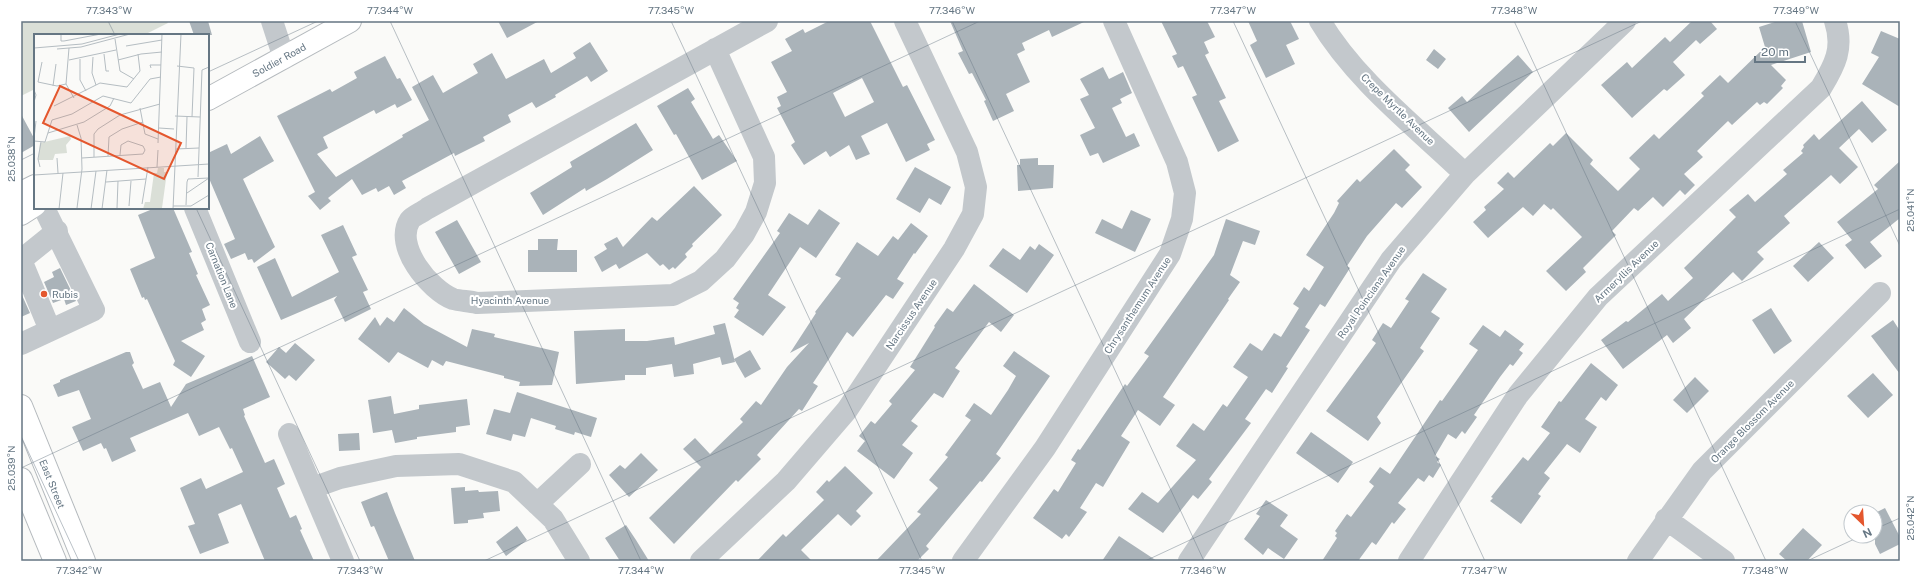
<svg xmlns="http://www.w3.org/2000/svg" width="1921" height="582" font-family="'Public Sans',sans-serif">
	<style>
		.green { fill: #dadfd7 }
		.building { fill: #aab3b9; fill-rule: evenodd }
		.lines { fill: none; stroke-linecap: round; stroke-linejoin: round }
		.major-casing { stroke: #b5babe; stroke-width: 24 }
		.minor { stroke: #c3c8cc; stroke-width: 22 }
		.major { stroke: #fff; stroke-width: 22 }
		.ticks { fill: none; stroke: #657683; stroke-width: 1; stroke-opacity: 0.45 }
		.poi-dot { fill: #e4572e; stroke: #fff; stroke-width: 1.5 }
		.labels { text-anchor: middle; stroke-width: 4; stroke-linejoin: round; paint-order: stroke }
		.street-label { font-size: 10px; fill: #657683; stroke: #fff }
		.poi-label { font-size: 10px; fill: #657683; stroke: #fff; text-anchor: start }
		.inset-road { fill: none; stroke: #b5bdc2; stroke-width: 1 }
		.view { fill: #e4572e; fill-opacity: 0.15; stroke: #e4572e; stroke-width: 2 }
		.inset-edge { fill: none; stroke: #657683; stroke-width: 2 }
		.neatline { fill: none; stroke: #657683; stroke-width: 1.5 }
		.ticks-label { font-size: 10px; text-anchor: middle; fill: #657683 }
	</style>
	<rect width="100%" height="100%" fill="#fafaf8"/>
	<!-- green -->
	<path class="green" d="M21,21H167L168,23L144,35H35V89L21,96Z"/>
	<!-- building -->
	<path class="building" d="M189,21H208L212,35H194Z
		M498,21H539L507,38Z
		M829,21H870L903,87L907,85L935,140L927,144L930,150L906,162L887,123L861,136L870,154L856,160L849,145L830,157L826,151L804,165L791,145L795,142L777,108L781,106L777,97L787,92L771,62L792,51L785,39L803,29L805,33ZM862,78L874,102L845,117L833,93Z
		M950,21H1086L1052,37L1049,30L1022,43L1025,50L1017,54L1030,82L1006,94L1014,111L993,121L984,101L986,100L972,73L969,74L958,53L963,51Z
		M1161,21H1207L1215,37L1204,42L1209,53L1205,55L1226,98L1219,101L1239,141L1218,152L1192,97L1197,95L1183,66L1178,68L1172,56L1177,54Z
		M1248,21H1290L1299,39L1286,45L1295,64L1266,78L1250,45L1257,41Z
		M1692,21H1710L1717,29L1700,44L1696,40L1673,62L1685,75L1667,91L1664,89L1632,118L1601,85L1627,62L1632,68L1665,37L1670,42Z
		M1778,21H1802L1811,52L1771,65L1786,80L1781,86L1783,88L1767,104L1764,102L1760,105L1757,102L1732,125L1728,121L1697,151L1703,157L1684,174L1695,185L1685,195L1680,190L1663,207L1653,197L1638,211L1634,208L1612,231L1616,235L1583,268L1586,272L1566,291L1546,271L1582,237L1553,208L1551,210L1544,204L1533,216L1523,207L1488,238L1473,222L1486,210L1484,207L1504,189L1497,183L1508,172L1514,178L1550,143L1553,146L1566,133L1593,160L1590,164L1618,191L1640,169L1629,158L1654,134L1659,139L1704,96L1701,93L1720,75L1728,83L1765,47L1759,27Z
		M1881,31L1900,39V107L1862,84L1879,57L1871,53Z
		M590,42L608,71L591,82L587,76L555,95L556,97L536,108L532,102L508,115L511,122L483,137L485,141L455,156L454,153L402,181L406,188L394,195L389,186L378,192L376,188L362,195L352,179L328,198L331,201L320,210L308,196L315,192L277,116L330,89L332,92L357,78L354,72L385,56L397,79L400,78L412,100L397,108L395,104L376,114L374,110L323,137L328,148L317,154L336,177L403,137L402,135L429,120L412,87L433,75L443,93L478,73L473,64L492,53L506,79L544,59L551,73L576,58L573,53Z
		M1434,49L1446,59L1438,69L1426,60Z
		M1518,55L1533,72L1469,132L1448,108L1462,96L1467,102Z
		M1103,67L1109,79L1123,72L1132,93L1120,99L1122,103L1112,108L1126,137L1134,133L1140,146L1103,163L1098,153L1090,156L1080,135L1095,128L1080,99L1089,95L1080,79Z
		M688,88L695,99L691,102L713,139L719,135L737,161L702,180L676,134L674,135L657,106Z
		M1862,101L1887,130L1872,143L1859,129L1839,148L1858,167L1840,184L1831,175L1784,216L1790,223L1757,252L1764,259L1742,281L1733,272L1684,319L1691,328L1673,343L1667,335L1623,369L1601,340L1626,321L1628,322L1662,294L1668,301L1693,278L1684,268L1736,217L1729,210L1748,194L1755,202L1787,174L1783,170L1803,153L1801,151L1804,147L1803,145L1814,134L1819,140Z
		M21,114L35,140V145L21,153Z
		M636,123L653,150L607,179L586,191L585,188L543,215L530,193L572,167L570,162Z
		M260,136L274,161L243,179L275,247L254,263L252,259L248,260L245,253L231,259L224,244L235,239L208,176V153L227,144L231,154Z
		M1394,149L1410,165L1405,170L1422,187L1402,208L1396,203L1367,236L1347,266L1350,268L1325,307L1320,304L1305,327L1310,330L1286,367L1288,368L1272,393L1266,389L1245,419L1251,423L1209,479L1212,482L1198,499L1193,495L1163,533L1128,509L1142,492L1158,503L1196,460L1176,446L1193,423L1204,431L1223,404L1227,407L1248,377L1233,367L1250,343L1262,351L1274,333L1281,337L1299,308L1293,304L1304,287L1309,291L1324,267L1306,255L1334,213L1339,203L1337,201L1357,179L1360,182Z
		M1038,158V165H1054L1053,188L1018,191L1017,165H1020V159Z
		M1900,161V218L1870,242L1882,256L1865,269L1845,245L1852,240L1837,222L1878,189L1874,185Z
		M915,167L951,187L941,205L929,198L920,213L896,199Z
		M694,186L722,215L692,244L693,246L685,254L687,257L675,269L673,267L669,270L663,264L660,266L647,253L619,269L616,264L602,272L594,257L607,249L604,244L617,237L623,247L652,217L657,221Z
		M155,208H173L192,252L189,253L198,274L196,275L210,305L202,309L206,320L201,323L204,330L181,341L205,356L191,377L173,365L175,361L147,299L145,300L144,297L142,298L130,269L155,258L138,215Z
		M819,209L840,223L816,258L800,247L768,295L786,307L763,336L734,317L739,310L736,308L739,303L733,299L780,233L777,231L789,213L808,225Z
		M1131,210L1151,219L1135,252L1095,233L1102,219L1122,229Z
		M1226,219L1260,231L1255,245L1243,241L1230,275L1240,282L1228,299L1229,300L1163,397L1175,405L1160,426L1138,410L1121,436L1130,442L1103,487L1096,483L1080,508L1087,512L1069,537L1066,534L1062,539L1033,518L1054,489L1058,492L1076,463L1071,460L1078,449L1080,450L1125,384L1127,386L1149,356L1144,353L1214,255Z
		M457,220L481,262L459,274L435,232Z
		M911,223L928,236L915,254L914,253L897,279L904,283L893,299L886,295L853,337L847,332L813,383L818,386L802,411L799,409L757,455L761,459L738,482L736,480L674,544L649,518L701,467L683,449L695,438L710,454L743,422L740,419L756,401L761,405L787,367L809,343L790,353L816,313L815,312L841,278L835,275L857,242L878,256L893,236L898,240Z
		M343,225L357,255L352,257L368,290L363,292L371,309L345,322L334,300L337,296L281,320L257,267L275,258L292,297L339,272L321,235Z
		M538,239H558L557,250H577V272H528V250H538Z
		M1819,242L1834,258L1808,282L1793,266Z
		M1039,244L1054,255L1027,293L989,266L1003,248L1020,260L1030,246L1035,250Z
		M60,268L76,301L66,305L64,299L53,303L44,282L54,277L52,272Z
		M1423,273L1447,289L1431,312L1440,318L1420,348L1424,351L1377,417L1381,423L1368,441L1326,411L1376,343L1372,340L1383,323L1391,328L1409,301L1405,299Z
		M974,284L1014,315L1001,332L989,322L955,368L960,371L943,398L934,393L911,421L918,426L902,445L913,453L894,479L857,451L865,441L859,436L871,421L875,424L892,404L889,401L915,370L910,367L935,327L934,326L947,308L953,312Z
		M21,293L30,313L21,317Z
		M404,308L424,324L467,347L472,329L495,334L494,337L559,352L552,385L519,386L520,382L504,378V376L446,361L443,366L432,360L428,368L398,352L389,363L358,339L375,317L380,326L387,317L394,322Z
		M1771,308L1792,341L1774,354L1752,320Z
		M1893,320L1900,331V374L1871,336Z
		M725,323L735,362L722,365L720,357L693,364L694,374L674,377L672,364L646,368V375H625V380L576,384L574,331L625,329V341H647L674,337L675,345L715,334L713,326Z
		M1483,325L1500,337L1505,330L1524,344L1519,350L1523,353L1513,366L1510,364L1500,377L1474,415L1477,417L1465,434L1462,431L1456,439L1448,434L1435,456L1440,459L1437,462L1441,465L1433,478L1429,475L1424,482L1418,478L1398,503L1406,509L1394,524L1392,522L1376,545L1372,542L1358,561H1322L1337,538L1335,536L1337,533L1335,531L1347,514L1351,517L1374,486L1369,482L1380,467L1390,474L1440,400L1442,401L1478,350L1469,344Z
		M295,343L315,360L296,381L289,375L285,379L266,362L279,347L286,353Z
		M750,350L761,369L745,378L734,359Z
		M1014,351L1050,376L996,454L1001,458L982,482L980,481L926,546L929,549L917,561H876L921,514L917,512L938,488L929,480L948,457L945,455L971,420L965,416L974,403L991,415L1008,390L1016,376L1003,366Z
		M126,352H130L134,363L132,365L143,389L160,382L171,407L186,384L252,356L270,397L243,409L245,415L244,416L265,463L274,459L285,484L277,488L290,518L296,515L302,529L300,530L314,561H265L241,504L218,514L229,543L200,554L188,526L195,524L180,488L201,478L206,489L243,472L232,448L230,449L219,427L199,436L188,413L130,438L136,451L112,462L106,448L104,449L101,443L83,451L72,427L91,419L79,390L58,397L53,385L60,382V380Z
		M1591,363L1618,385L1606,401L1601,397L1585,419L1597,427L1580,453L1567,444L1544,473L1550,478L1538,494L1541,496L1521,524L1490,501L1493,498L1491,497L1523,457L1528,461L1550,433L1541,427L1559,401L1561,402Z
		M1873,373L1893,395L1868,418L1847,396Z
		M1695,377L1709,391L1687,413L1673,400Z
		M517,392L597,418L591,437L575,432L574,435L555,429L556,426L531,418L525,437L513,434L511,441L486,434L494,409L510,413Z
		M391,396L394,414L419,409V405L467,399L470,425L456,427V432L417,437V439L395,443L392,430L373,433L368,400Z
		M1311,432L1353,462L1338,483L1296,453Z
		M359,433L360,450L339,451L338,434Z
		M641,453L658,470L629,497L609,475L620,465L625,469Z
		M845,466L873,493L856,511L861,516L851,526L838,514L801,550L812,561H757L783,534L786,537L824,500L816,492L827,480L829,482Z
		M465,487V491L478,490L479,492L498,491L500,511L483,513L484,518L468,520V523L454,524L451,488Z
		M387,492L395,513L415,561H389L374,526L371,527L361,502Z
		M1266,500L1288,515L1280,526L1298,539L1284,559L1268,548L1263,555L1244,539L1260,516L1256,514Z
		M1885,508L1900,537V544L1880,554L1875,544V513Z
		M626,525L636,540L649,561H620L605,538Z
		M517,526L527,540L506,556L496,542Z
		M1803,528L1822,545L1807,561H1787L1779,554Z
		M1119,536L1157,561H1102Z"/>
	<g class="lines">
		<!-- major casing -->
		<g class="major-casing">
			<g id="major">
				<path id="s1" d="M208,99L350,21"/>
				<path d="M21,193L35,186"/>
				<path d="M21,214L35,205"/>
				<path id="s2" d="M21,406L84,561"/>
				<path d="M21,479L55,561"/>
			</g>
		</g>
		<!-- minor -->
		<path class="minor" d="M272,21L284,58
			M1320,21C1355,80 1416,127 1465,174
			M715,49L764,157L765,183L756,212L744,234L725,259L701,281L673,295L477,303C469,301 460,301 453,299C430,290 393,246 410,220C413,216 423,212 428,208C540,145 653,83 767,21
			M195,208L250,342
			M50,330L21,260L57,231
			M21,344L94,310L44,208
			M289,434L343,561
			M312,488L340,478L396,466L459,464L514,482L553,519L579,561
			M537,504L580,464
			M1666,519L1724,561
			M701,561L786,481L847,410L954,249L973,214L976,187L967,152L905,21
			M963,561L1045,448L1170,254L1182,219L1185,193L1177,162L1114,21
			M1189,561L1391,260L1465,174L1625,21
			M1409,561L1518,395L1598,297L1821,88C1835,65 1844,48 1835,21
			M1638,561L1702,471L1880,293"/>
		<!-- major -->
		<use href="#major" class="major"/>
	</g>
	<!-- ticks -->
	<path class="ticks" d="M108,21L115,35M390,21L641,561M671,21L922,561M952,21L1204,561M1233,21L1485,561M1514,21L1766,561M1795,21L1900,246M208,72L318,21M21,160L35,153M196,208L360,561M21,436L79,561M21,468L980,21M1875,529L1900,518M484,561L1642,21M1145,561L1900,209M1807,561L1861,536"/>
	<!-- markers -->
	<circle class="poi-dot" cx="44" cy="294" r="4"/>
	<g class="labels">
		<!-- street labels -->
		<g class="street-label">
			<text dy="4" stroke="none"><textPath href="#s1" startOffset="81">Soldier Road</textPath></text>
			<text transform="translate(1398 109) rotate(44)" y="4">Crepe Myrtle Avenue</text>
			<text transform="translate(1626 271) rotate(-44)" y="4">Armeryllis Avenue</text>
			<text transform="translate(222 275) rotate(68)" y="4">Carnation Lane</text>
			<text transform="translate(1371 292) rotate(-55)" y="4">Royal Poinciana Avenue</text>
			<text x="510" y="304">Hyacinth Avenue</text>
			<text transform="translate(1137 305) rotate(-57)" y="4">Chrysanthemum Avenue</text>
			<text transform="translate(911 314) rotate(-56)" y="4">Narcissus Avenue</text>
			<text transform="translate(1752 421) rotate(-45)" y="4">Orange Blossom Avenue</text>
			<text dy="4" stroke="none"><textPath href="#s2" startOffset="84">East Street</textPath></text>
		</g>
		<!-- poi labels -->
		<g class="poi-label">
			<text x="52" y="298">Rubis</text>
		</g>
	</g>
	<!-- overview -->
	<g transform="translate(34 34)">
		<rect width="175" height="175" fill="#fafaf8"/>
		<path d="M36,102L37,105L32,111L33,119L21,120L19,126H4L6,109ZM124,134H130V138H133L128,174L109,175L111,168H116L120,139H123Z" fill="#dadfd7"/>
		<path class="inset-road" d="M27,0V7H30L67,0M81,5L86,37L100,45M92,12L128,6M0,14L48,10L86,0M35,14L32,50L40,64M23,15L47,13L96,0M70,20L72,37H75M59,23L58,39L62,51M46,25V46L52,57M35,26L82,16M84,26L107,20L128,18M8,28L4,48L23,52L32,50M143,32L160,34L158,83M117,34L116,31H127M19,52L22,30M0,56L2,61L0,68M20,72L66,49L93,53L106,37L104,20M106,74L111,100L124,105M141,82L166,83M125,94L140,95M14,99L50,88L76,72L80,64M0,104L2,87M0,107L11,108L18,86L38,80L69,62L97,69L116,45L127,43M124,109L128,0M152,114L153,83M142,115L165,114M74,122L75,103L88,95L109,88M60,123V100L64,95L86,81L126,70M23,124L24,139M48,124L109,120L111,116L109,112L94,107L87,111L86,121M6,133L4,125L7,108M123,133L124,116M0,141L175,130M164,143L168,36L175,33M72,148L112,145M108,170L114,133M152,171L153,148L154,145L175,144L153,159M95,172L97,147M139,172H157L175,161M43,174L48,135L47,104L43,91M83,174L84,147M25,175L29,139M57,175L62,137M68,175L73,136M139,175L147,0"/>
		<path class="view" d="M26,52L147,109L130,145L9,89Z"/>
		<rect width="175" height="175" class="inset-edge"/>
	</g>
	<!-- border -->
	<rect width="1921" height="582" fill="none" stroke="#ffffff" stroke-width="44"/>
	<!-- north arrow -->
	<g transform="translate(1863 524) rotate(155)"><circle r="19" fill="#ffffff" stroke="#c1c8cd"/>
	<path d="M0-3L7 15L0 10L-7 15Z" fill="#e4572e"/>
	<text y="-6" font-size="11" font-weight="bold" text-anchor="middle" fill="#657683">N</text>
	</g>
	<!-- scale -->
	<path d="M1755 56v6h50v-6" fill="none" stroke="#657683" stroke-width="2"/>
	<text x="1761" y="56" font-size="12" fill="#657683" stroke="#ffffff" stroke-width="3" paint-order="stroke">20 m</text>
	<rect x="22" y="22" width="1877" height="538" class="neatline"/>
	<g class="ticks-label">
		<text x="109" y="14">77.343°W</text>
		<text x="390" y="14">77.344°W</text>
		<text x="671" y="14">77.345°W</text>
		<text x="952" y="14">77.346°W</text>
		<text x="1233" y="14">77.347°W</text>
		<text x="1514" y="14">77.348°W</text>
		<text x="1796" y="14">77.349°W</text>
		<text transform="translate(11 159) rotate(-90)" y="4">25.038°N</text>
		<text transform="translate(1910 210) rotate(-90)" y="4">25.041°N</text>
		<text transform="translate(11 468) rotate(-90)" y="4">25.039°N</text>
		<text transform="translate(1910 518) rotate(-90)" y="4">25.042°N</text>
		<text x="79" y="574">77.342°W</text>
		<text x="360" y="574">77.343°W</text>
		<text x="641" y="574">77.344°W</text>
		<text x="922" y="574">77.345°W</text>
		<text x="1203" y="574">77.346°W</text>
		<text x="1484" y="574">77.347°W</text>
		<text x="1765" y="574">77.348°W</text>
	</g>
</svg>
